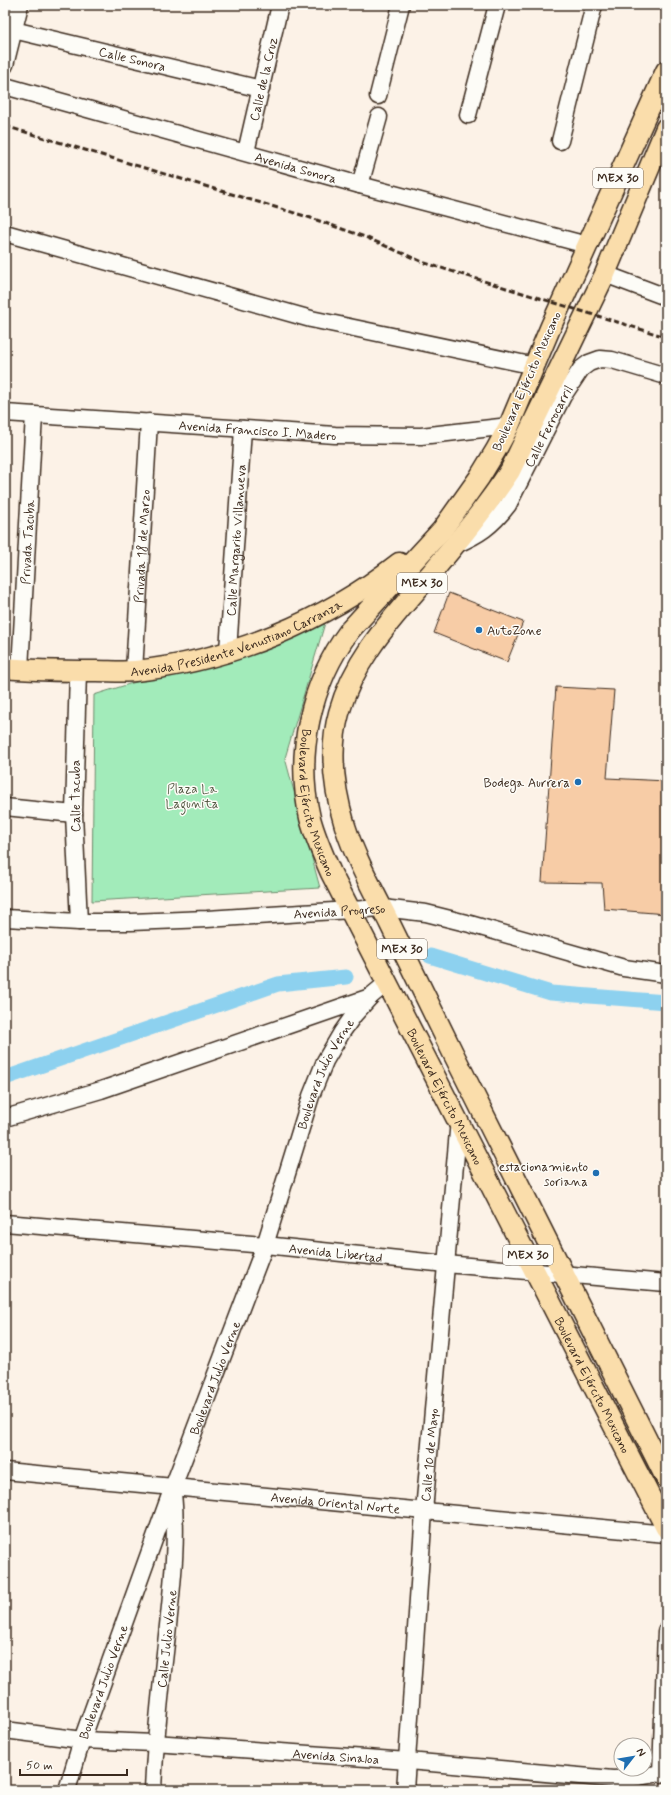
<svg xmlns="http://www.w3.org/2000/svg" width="671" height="1795" font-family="Mynerve,sans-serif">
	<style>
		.green { fill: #a2ebba; stroke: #6e8a6c }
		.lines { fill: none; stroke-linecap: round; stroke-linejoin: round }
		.canal { stroke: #8dd1ef; stroke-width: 15 }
		.building { fill: #f7cca6; stroke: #3b2a1e }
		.minor-casing { stroke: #3b2a1e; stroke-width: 19 }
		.major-casing { stroke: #3b2a1e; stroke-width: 23 }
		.minor { stroke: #fdfcf7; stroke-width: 16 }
		.major { stroke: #faddab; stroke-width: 20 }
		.rail { stroke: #3b2a1e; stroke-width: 3; stroke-dasharray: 6 3; stroke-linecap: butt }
		.poi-dot { fill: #1f6fb2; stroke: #fdfcf7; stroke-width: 1.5 }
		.labels { text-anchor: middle; stroke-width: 3; stroke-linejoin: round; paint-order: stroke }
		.shield { fill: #fdfcf7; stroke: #75695f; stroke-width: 1 }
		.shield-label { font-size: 12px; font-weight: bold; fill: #3b2a1e }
		.street-label { font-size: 13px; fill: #3b2a1e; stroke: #fdfcf7 }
		.poi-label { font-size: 13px; fill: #3b2a1e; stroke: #fdfcf7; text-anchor: end }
		.park-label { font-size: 13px; fill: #555a45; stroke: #fdfcf7 }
	</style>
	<rect width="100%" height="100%" fill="#fcf2e7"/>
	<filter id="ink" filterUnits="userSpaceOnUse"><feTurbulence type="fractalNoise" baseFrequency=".025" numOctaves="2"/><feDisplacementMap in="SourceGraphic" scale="8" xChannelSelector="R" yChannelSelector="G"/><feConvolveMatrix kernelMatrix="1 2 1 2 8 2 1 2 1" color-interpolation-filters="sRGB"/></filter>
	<g filter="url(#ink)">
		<!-- green -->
		<path class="green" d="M325,623L285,758L320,888L92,901L94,695Z"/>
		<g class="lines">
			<!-- canal -->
			<path class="canal" d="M430,956L551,993L666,1002
				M5,1078L278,984L346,977"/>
		</g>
		<!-- building -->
		<path class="building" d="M449,593L523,622L507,662L434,633Z
			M556,687L614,690L607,778L666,781V914L604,909L602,883L542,882Z"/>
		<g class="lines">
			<!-- minor casing -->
			<g class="minor-casing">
				<g id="minor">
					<path id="s1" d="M5,28L261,89"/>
					<path d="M5,65L20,5"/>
					<path id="s2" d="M5,86L360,185L587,245"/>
					<path d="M378,96L401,5"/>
					<path d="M468,115L497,5"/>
					<path d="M560,141L594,5"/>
					<path id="s3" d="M246,152L280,5"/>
					<path d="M360,185L379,117"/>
					<path d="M5,233L311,319L535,366"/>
					<path d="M605,274L666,297"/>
					<path id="s4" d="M5,413L335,435L421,436L509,426"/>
					<path id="s5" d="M455,545C479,535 492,526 508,505L563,396L581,369L589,363L600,359L612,360L666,376"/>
					<path id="s6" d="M228,651L243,429"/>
					<path id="s7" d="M20,669L34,415"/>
					<path d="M78,671L74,814L79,922"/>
					<path id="s8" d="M134,671L149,422"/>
					<path d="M5,807L74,814"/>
					<path id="s9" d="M5,918L79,922H131L207,919L382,908L426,913L470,924L624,968L666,974"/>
					<path d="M5,1118L101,1090L370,997"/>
					<path id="s10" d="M5,1223L265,1245L446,1264L666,1283"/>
					<path id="s11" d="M5,1471L666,1534"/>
					<path id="s12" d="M5,1730L82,1740L154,1743L408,1761L613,1779L634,1778L666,1772"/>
					<path d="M661,1774L666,1631"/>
					<path id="s13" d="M67,1790L82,1740L173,1487L265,1245L311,1096L325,1061L342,1032L354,1015L371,996L388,982"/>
					<path id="s14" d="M153,1790C155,1738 161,1687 167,1635C172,1587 178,1541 173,1492"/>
					<path id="s15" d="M405,1790L424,1511L459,1120"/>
				</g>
			</g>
			<!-- major casing -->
			<g class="major-casing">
				<g id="major">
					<path id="s16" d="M666,71L551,326L509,426L496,450L479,478L442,530L350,630C310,684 295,754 310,818C315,837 323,855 331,873L666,1528"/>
					<path d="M666,128L605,274L510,471C487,506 460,539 433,571C396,615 355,655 339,713C329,749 334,790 345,826C355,858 375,894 390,924C411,967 432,1010 453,1053C524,1195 595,1336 666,1478"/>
					<path id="s17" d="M5,668C35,671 66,671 96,671C109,671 123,672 135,671C230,661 325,621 399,563"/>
				</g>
			</g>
			<!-- minor -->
			<use href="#minor" class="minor"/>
			<!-- major -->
			<use href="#major" class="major"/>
			<!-- rail -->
			<path class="rail" d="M5,126L308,217L365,237L425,263L666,337"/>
		</g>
	</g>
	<!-- markers -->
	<g class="poi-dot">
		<circle cx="479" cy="630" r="4"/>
		<circle cx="578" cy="782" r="4"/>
		<circle cx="596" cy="1173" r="4"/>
	</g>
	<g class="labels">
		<!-- shield labels -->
		<g class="shield">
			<rect x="593" y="168" width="50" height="20" rx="3"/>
			<rect x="397" y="573" width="50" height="20" rx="3"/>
			<rect x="377" y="939" width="50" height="20" rx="3"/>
			<rect x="503" y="1245" width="50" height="20" rx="3"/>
		</g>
		<g class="shield-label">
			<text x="618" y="182">MEX 30</text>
			<text x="422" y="587">MEX 30</text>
			<text x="402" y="953">MEX 30</text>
			<text x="528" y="1259">MEX 30</text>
		</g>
		<!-- street labels -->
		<g class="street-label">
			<text dy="5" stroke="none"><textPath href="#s1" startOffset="131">Calle Sonora</textPath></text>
			<text dy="5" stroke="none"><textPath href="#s3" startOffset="75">Calle de la Cruz</textPath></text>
			<text dy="5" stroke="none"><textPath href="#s2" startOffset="302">Avenida Sonora</textPath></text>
			<text transform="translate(526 381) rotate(-66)" y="5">Boulevard Ejército Mexicano</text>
			<text dy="5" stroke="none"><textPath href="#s5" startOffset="156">Calle Ferrocarril</textPath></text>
			<text dy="5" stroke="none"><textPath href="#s4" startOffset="253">Avenida Francisco I. Madero</textPath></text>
			<text dy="5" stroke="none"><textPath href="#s6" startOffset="111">Calle Margarito Villanueva</textPath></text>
			<text dy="5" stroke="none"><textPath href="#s7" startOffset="127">Privada Tacuba</textPath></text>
			<text dy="5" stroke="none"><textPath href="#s8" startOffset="125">Privada 18 de Marzo</textPath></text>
			<text dy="5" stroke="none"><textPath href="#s17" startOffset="237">Avenida Presidente Venustiano Carranza</textPath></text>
			<text transform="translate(75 796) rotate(-90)" y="5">Calle Tacuba</text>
			<text dy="5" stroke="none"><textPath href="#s16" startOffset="832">Boulevard Ejército Mexicano</textPath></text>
			<text dy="5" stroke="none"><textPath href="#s9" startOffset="335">Avenida Progreso</textPath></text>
			<text dy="5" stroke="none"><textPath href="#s13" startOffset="762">Boulevard Julio Verne</textPath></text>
			<text dy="5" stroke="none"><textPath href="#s16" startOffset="1156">Boulevard Ejército Mexicano</textPath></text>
			<text dy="5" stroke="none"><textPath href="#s10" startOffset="332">Avenida Libertad</textPath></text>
			<text dy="5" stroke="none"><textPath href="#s13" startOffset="438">Boulevard Julio Verne</textPath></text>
			<text dy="5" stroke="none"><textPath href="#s16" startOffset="1480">Boulevard Ejército Mexicano</textPath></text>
			<text dy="5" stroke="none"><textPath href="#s15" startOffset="336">Calle 10 de Mayo</textPath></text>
			<text dy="5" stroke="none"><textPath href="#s11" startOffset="332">Avenida Oriental Norte</textPath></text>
			<text dy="5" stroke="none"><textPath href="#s14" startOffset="152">Calle Julio Verne</textPath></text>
			<text dy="5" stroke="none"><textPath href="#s13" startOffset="114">Boulevard Julio Verne</textPath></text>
			<text dy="5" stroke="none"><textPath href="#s12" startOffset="332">Avenida Sinaloa</textPath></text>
		</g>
		<!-- poi labels -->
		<g class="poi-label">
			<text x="487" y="635" text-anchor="start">AutoZone</text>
			<text x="570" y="787">Bodega Aurrera</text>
			<text x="588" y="1171">estacionamiento<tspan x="588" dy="15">soriana</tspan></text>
		</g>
		<!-- park labels -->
		<g class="park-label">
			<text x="192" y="793">Plaza La<tspan x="192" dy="15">Lagunita</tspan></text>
		</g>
	</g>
	<!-- margin -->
	<rect width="671" height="1795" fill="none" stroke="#fdfcf7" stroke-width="20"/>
	<rect x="10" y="10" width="651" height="1775" fill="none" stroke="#3b2a1e" stroke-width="1.5" filter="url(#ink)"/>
	<!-- north arrow -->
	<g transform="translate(633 1757) rotate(59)"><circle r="19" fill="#fdfcf7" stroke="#afa8a0"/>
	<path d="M0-3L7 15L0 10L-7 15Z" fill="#1f6fb2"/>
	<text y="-6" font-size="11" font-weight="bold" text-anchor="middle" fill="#3b2a1e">N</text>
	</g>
	<!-- scale -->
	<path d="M20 1769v6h107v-6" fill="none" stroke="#3b2a1e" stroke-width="2"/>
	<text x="26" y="1769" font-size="12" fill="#3b2a1e" stroke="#fdfcf7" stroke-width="3" paint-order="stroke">50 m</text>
</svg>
